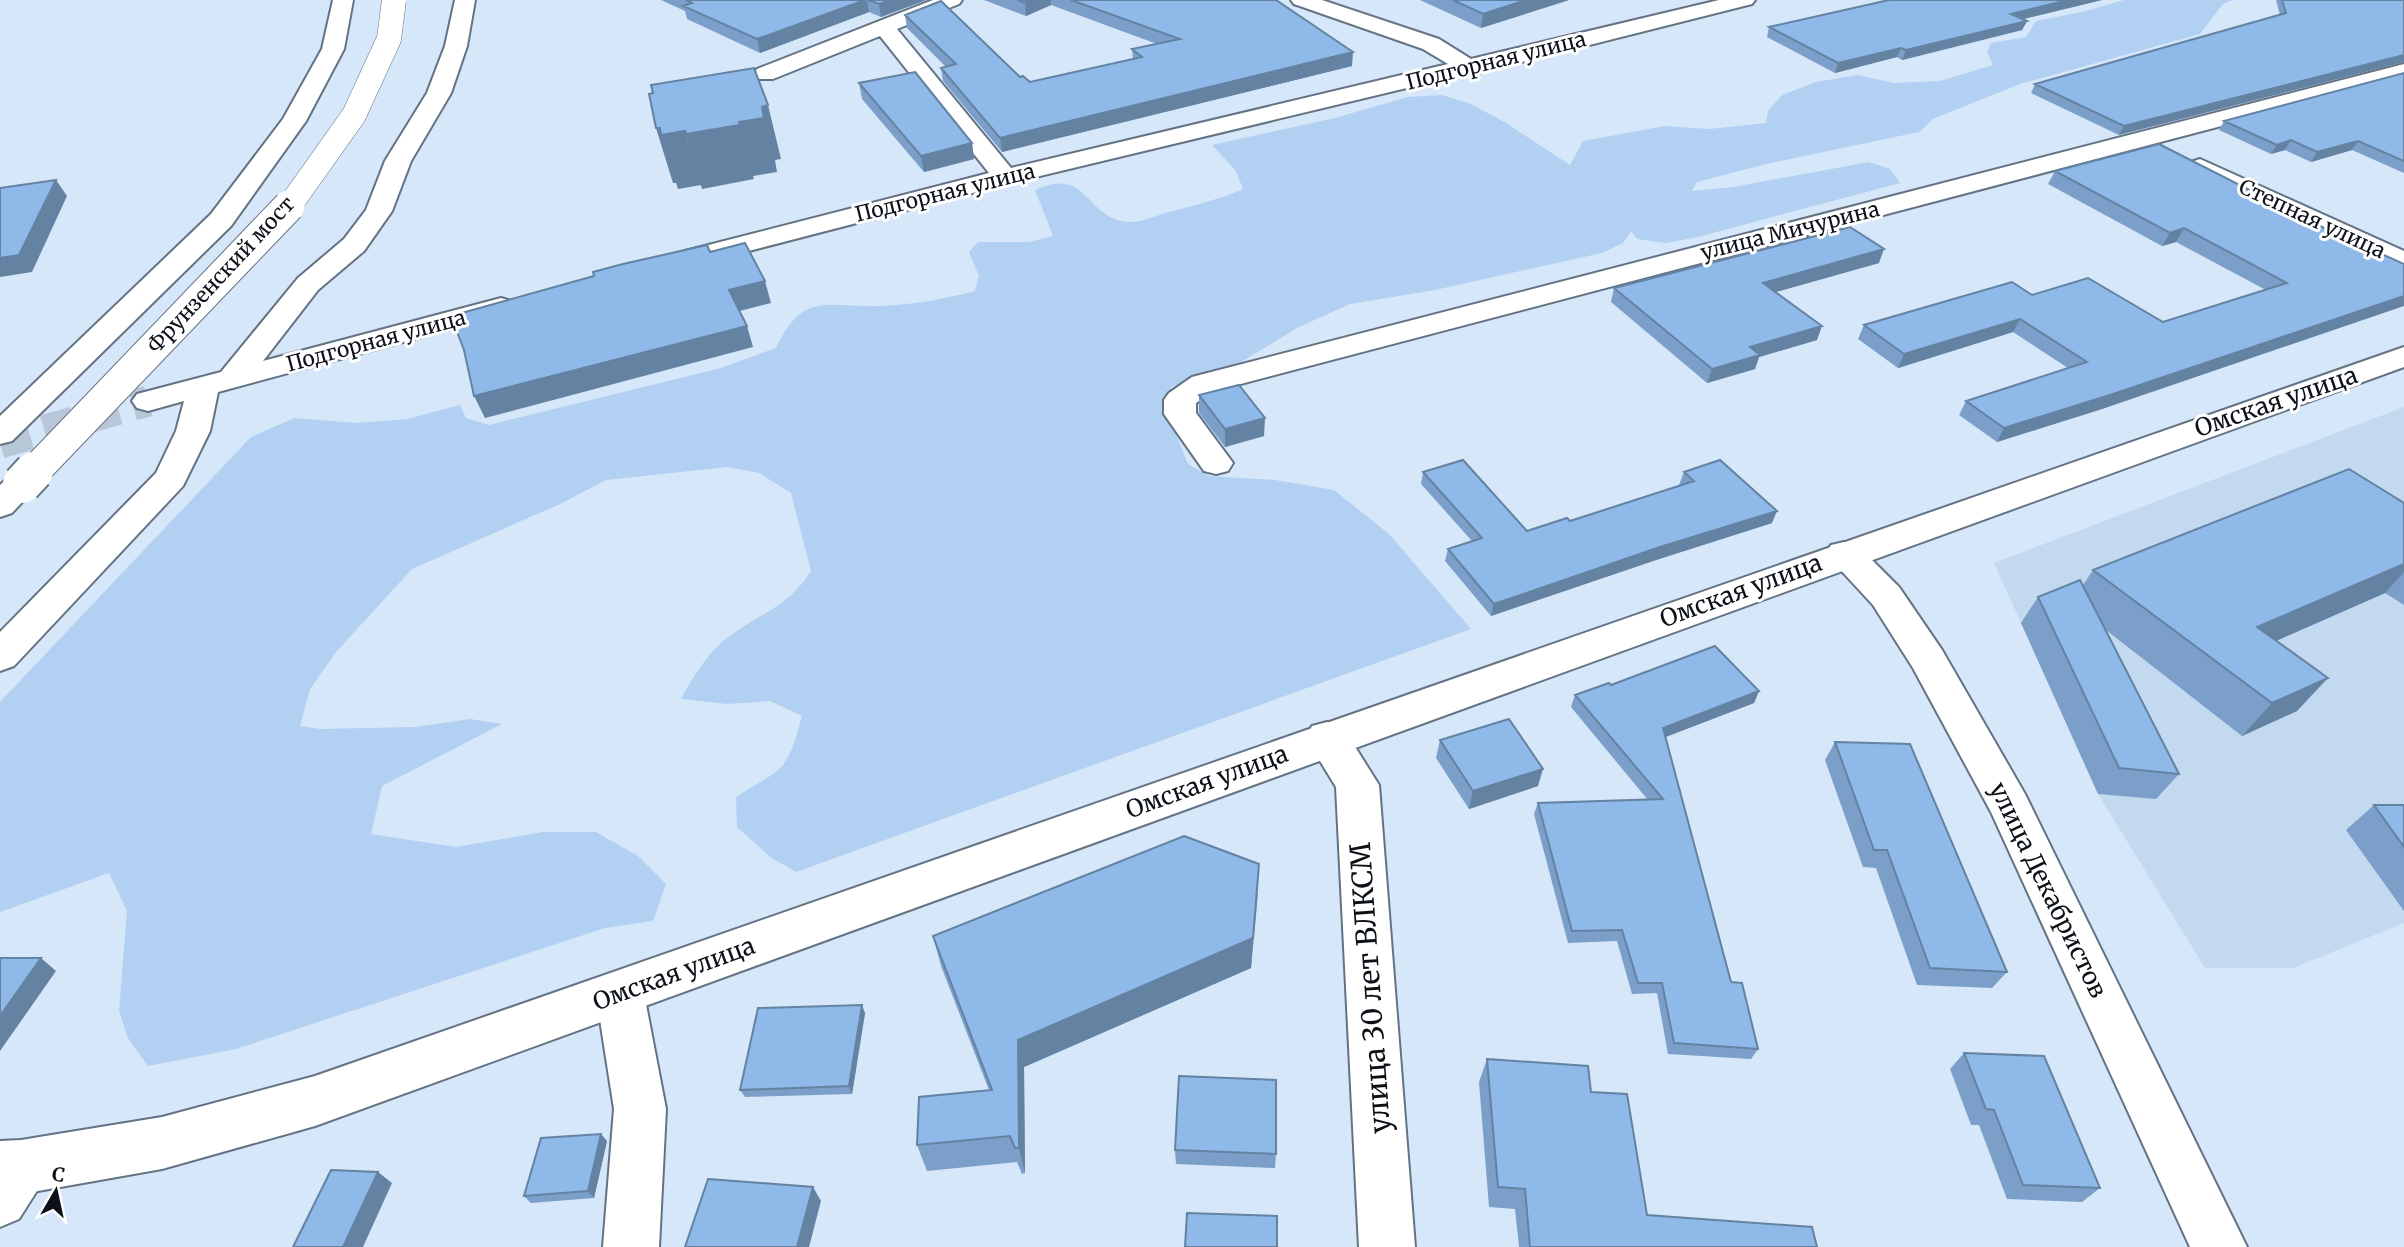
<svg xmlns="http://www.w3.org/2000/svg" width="2404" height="1247" font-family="Merriweather,serif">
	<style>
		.built { fill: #c3d9f0 }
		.green { fill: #b2d0f1 }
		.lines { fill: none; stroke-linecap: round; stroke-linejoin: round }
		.minor-tunnel { stroke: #b8c7d7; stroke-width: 31; stroke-dasharray: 31 15; stroke-linecap: butt }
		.minor-casing { stroke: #647384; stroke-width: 4 }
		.major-casing { stroke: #647384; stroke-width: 4 }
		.minor { fill: #fff; fill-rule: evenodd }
		.major { fill: #fff; fill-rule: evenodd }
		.major-bridge-far2-casing { stroke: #647384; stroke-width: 25; stroke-linecap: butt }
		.major-bridge-far1-casing { stroke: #647384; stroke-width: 33; stroke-linecap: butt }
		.major-bridge-casing { stroke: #647384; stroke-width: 42; stroke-linecap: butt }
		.major-bridge-far2 { stroke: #fff; stroke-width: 24 }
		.major-bridge-far1 { stroke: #fff; stroke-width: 31 }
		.major-bridge { stroke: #fff; stroke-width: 38 }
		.wall { fill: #7b9fc8 }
		.shaded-wall { fill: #6482a2 }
		.building { fill: #8fb9e8; stroke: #6482a2; stroke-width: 2 }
		.labels { text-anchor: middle; stroke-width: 6; stroke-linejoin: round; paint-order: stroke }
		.far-street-label { font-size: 21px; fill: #0c1118; stroke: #fff }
		.street-label { font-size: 24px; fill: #0c1118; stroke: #fff }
		.near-street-label { font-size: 28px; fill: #0c1118; stroke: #fff }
	</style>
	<rect width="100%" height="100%" fill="#d6e7f9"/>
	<!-- built -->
	<path class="built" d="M2404,407V923L2293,968H2205L2098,794L1994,563Z"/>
	<!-- green -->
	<path class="green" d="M2124,0H2233L2223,4L2200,34L2020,84L1933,119L1919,132L1766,164L1697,182L1692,191L1733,187L1869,162L1890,169L1900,183L1698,237L1666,243L1637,239L1631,231L1623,243L1602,253L1435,290L1350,304L1299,327L1241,362L1171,387L1167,412L1188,464L1209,476L1275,480L1334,490L1389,534L1471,629L796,872L770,857L737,827L736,798C749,787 764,781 777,771C792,759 797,733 802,716L770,701L727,704L681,699C693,677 709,650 731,635C763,612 788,607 811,571L791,493L759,473L728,467L606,480L560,504L412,569L336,652L310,689L300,726L321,729L415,727L470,719L502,724L382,786L371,834L456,847L543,832H596L638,856L666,884L653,921L605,928L236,1049L148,1066L128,1038L119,1011L127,911L109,873L0,912V702L251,437L294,418L357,423L407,419L460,405L466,418L489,425L721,368L776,348C803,290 828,308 880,306C912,305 944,299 975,291L979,276L969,252L978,242H1030L1053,236L1035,190C1091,164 1085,224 1134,222C1144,221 1156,216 1165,213C1192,206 1218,200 1243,189L1236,171L1212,145L1335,118L1408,97L1442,95L1471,104L1506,123L1570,165L1583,141L1665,126L1709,129L1766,123L1768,111L1782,95L1816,82L1857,75L1894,83L1940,81L1993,65L1987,52L1991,43L2026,37L2036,21L2082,12Z"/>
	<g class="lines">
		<!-- minor-tunnel -->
		<path class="minor-tunnel" d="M0,443L148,401"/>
		<!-- minor casing -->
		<g class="minor-casing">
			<path id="minor" d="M455,0H475L467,46L451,93L411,161L392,211L364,251L318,290L263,361L501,298L511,301L516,307L511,313L218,392L210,431L183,486L14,666L0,671V632L156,473L176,431L184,401L148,411L137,408L132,401L137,394L221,372L298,278L344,239L366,210L385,161L427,93L445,46Z
				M933,0H962L959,4L897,29L1011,168L1448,64L1423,49L1294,4L1291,0H1322L1439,39L1471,59L1719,0H1755L1752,4L1470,75L1465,74L1011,183L695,265L685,263L681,257L685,251L989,173L880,36L773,79H757L754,74L757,69Z
				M2404,64V78L1214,391L1196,403V413L1233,463L1228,471L1216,474L1204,471L1164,414V400L1169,393L1192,377Z
				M2200,159L2404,251V270L2191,172L2187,167L2191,162Z
				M1844,542L1857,545L1899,587L1942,650L2025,794L2247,1247H2190L1991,812L1913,668L1873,605L1826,554L1831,545Z
				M1327,722L1342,726L1379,785L1415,1247H1359L1336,787L1306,738L1312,726Z
				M620,972L637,978L644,994L666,1109L659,1247H603L614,1109L596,994L603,978Z
				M21,1140L40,1148L48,1167L40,1186L19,1219L0,1227V1151Z"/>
		</g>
		<!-- major casing -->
		<g class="major-casing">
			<path id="major" d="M333,0H353L344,49L306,121L231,226L12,441L0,444V416L211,214L283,119L322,49Z
				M2404,347V367L315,1126L162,1169L21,1194L0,1195V1141L21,1140L162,1117L315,1076Z
				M22,473L34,476L39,484L12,513L0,517V485L10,476Z"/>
		</g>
		<!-- minor -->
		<use href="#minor" class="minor"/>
		<!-- major -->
		<use href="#major" class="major"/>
		<!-- major-bridge-far2 casing -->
		<g class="major-bridge-far2-casing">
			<path id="major-bridge-far2" d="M288,208L354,115L389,39L394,0"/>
		</g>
		<!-- major-bridge-far1 casing -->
		<g class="major-bridge-far1-casing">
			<path id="major-bridge-far1" d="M33,473L289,206"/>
		</g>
		<!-- major-bridge casing -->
		<g class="major-bridge-casing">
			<path id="major-bridge" d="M22,484L34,471"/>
		</g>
		<!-- major-bridge-far2 -->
		<use href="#major-bridge-far2" class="major-bridge-far2"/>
		<!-- major-bridge-far1 -->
		<use href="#major-bridge-far1" class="major-bridge-far1"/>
		<!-- major-bridge -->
		<use href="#major-bridge" class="major-bridge"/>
	</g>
	<!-- wall -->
	<path class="wall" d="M661,0H926L881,17L869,12L760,53L687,19L685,11Z
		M984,0H1276L1352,66L1002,152L943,81L941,68L946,67L907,28L905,15L1030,82L1133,59L1132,49L1157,44L1051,5L1026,16Z
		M1420,0H1569L1481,28Z
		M2102,0L2023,19L2027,21L2022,30L1902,60L1897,57L1835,73L1767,37L1769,27Z
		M2276,0H2404L2119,135L2031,93L2035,84L2280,15Z
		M2404,73V173L2352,150L2311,162L2285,150L2271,154L2219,130L2224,121Z
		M859,83L972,143L974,159L924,172L862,99Z
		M2055,171L2324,228L2404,264L2105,408L1997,442L1959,415L1966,401L2068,368L2013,332L1898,368L1858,339L1864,325L2032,295L2163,322L2266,290L2176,242L2162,246L2048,184Z
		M1879,263L1775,292L1817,340L1759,357L1755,369L1707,383L1611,302L1614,288Z
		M1199,395L1264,436L1225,447L1199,413Z
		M1423,472L1527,531L1570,521L1680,486L1679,485L1684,472L1772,523L1656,560L1491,616L1445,561L1448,549L1472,541L1421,484Z
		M2404,503V605L2385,593L2276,641L2297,711L2242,736L2106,630L2179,774L2156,799L2098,794L2021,623L2038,597L2083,585L2093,570Z
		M1611,685L1759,691L1754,703L1665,737L1731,982L1758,1049L1751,1059L1668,1054L1657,993L1632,994L1617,941L1568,943L1534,814L1538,803L1648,800L1571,707L1575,695Z
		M1440,740L1538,786L1469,809L1436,758Z
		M1835,742L2007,972L1992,988L1917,985L1876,868L1863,867L1825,760Z
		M2374,805H2404V911L2346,830Z
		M1258,894L1251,968L1024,1067L1025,1173L1022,1174L1017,1162L927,1171L917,1145L989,1090L941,966L933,936Z
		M865,1013L852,1094L745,1097L740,1090Z
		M1964,1053L2100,1188L2082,1202L2007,1199L1979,1125H1971L1950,1069Z
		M1487,1059L1591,1092L1647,1215L1817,1247H1519L1515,1209L1489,1207L1479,1082Z
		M607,1141L594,1198L531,1203L524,1196Z
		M1175,1150L1276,1154L1275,1168L1176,1164Z"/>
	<!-- shaded-wall -->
	<path class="shaded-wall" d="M867,0L869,12L760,53L757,39Z
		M891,0H926L881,17L879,4Z
		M1031,0H1051V5L1026,16L1025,3Z
		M1526,0H1569L1481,28L1483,14Z
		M2068,0H2102L2007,23L2011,14Z
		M2027,21L2022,30L1902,60L1906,50Z
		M1901,48L1897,57L1835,73L1838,63Z
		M1353,52L1352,66L1002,152L1000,138Z
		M2404,55V62L2119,135L2124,126Z
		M768,105L781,159L775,160L777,172L753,176L754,179L702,189L686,134L739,122L762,107Z
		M656,128L685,131L701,185L678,189L676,183H673Z
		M2291,140L2285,150L2271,154L2277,145Z
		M2358,141L2352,150L2311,162L2317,152Z
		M972,143L974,159L924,172L921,156Z
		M56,180L67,196L32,272L0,277V258Z
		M2184,228L2176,242L2162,246L2170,233Z
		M1884,249L1879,263L1758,297L1763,283Z
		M765,281L771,303L736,312L729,290Z
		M2404,296V306L2105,408L1997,442L2004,428Z
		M2020,319L2013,332L1898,368L1904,354Z
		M747,326L753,347L485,418L474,396Z
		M1822,326L1817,340L1759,357L1755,369L1707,383L1712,369L1750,347Z
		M1265,418L1264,436L1225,447V429Z
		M1777,511L1772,523L1656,560L1491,616L1494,604L1660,547Z
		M2404,564V572L2385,593L2230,661L2257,627Z
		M2328,678L2297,711L2242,736L2272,703Z
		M1759,691L1754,703L1658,740L1663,728Z
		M1543,769L1538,786L1469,809L1473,791Z
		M1259,864L1251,968L1024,1067L1025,1173L1019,1148L1018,1040Z
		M41,958L56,971L0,1051V1016Z
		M862,1005L865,1013L852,1094L849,1086Z
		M601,1134L607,1141L594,1198L588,1191Z
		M378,1172L392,1183L363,1247H343Z
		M813,1187L821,1201L809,1247H797Z"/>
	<!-- building -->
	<path class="building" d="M686,0H865L757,39L683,6L692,3Z
		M868,0H891L879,4Z
		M1018,0H1031L1025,3Z
		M1071,0H1276L1353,52L1000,138L941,68L956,64L905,15L941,1L1020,77L1023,76L1030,82L1142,57L1132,49L1180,39Z
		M1453,0H1526L1483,14Z
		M1889,0H2068L2011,14L2027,21L1906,50L1901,48L1838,63L1769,27Z
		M2282,0H2404V55L2124,126L2035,84L2286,13Z
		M754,68L768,105L762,107L764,118L739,122L740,125L686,134L685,131L661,135L660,128H656L649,94L653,93L651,85Z
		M915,72L972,143L921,156L859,83Z
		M2404,73V161L2358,141L2317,152L2291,140L2277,145L2224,121Z
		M2159,144L2324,228L2404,264V296L2113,394L2004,428L1966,401L2087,362L2020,319L1904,354L1864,325L2012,282L2032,295L2088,278L2163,322L2287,283L2184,228L2170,233L2055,171Z
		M56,180L19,255L0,258V188Z
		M1850,227L1884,249L1763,283L1822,326L1750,347L1760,355L1712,369L1614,288Z
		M745,243L765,281L729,290L747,326L474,396L464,350L451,316L594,276L593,272L623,264L707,245L710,252Z
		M1239,385L1265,418L1225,429L1199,395Z
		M1463,460L1527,531L1567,518L1570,521L1694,481L1684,472L1720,460L1777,511L1660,547L1494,604L1448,549L1482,538L1423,472Z
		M2349,469L2404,503V564L2257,627L2328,678L2272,703L2093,570Z
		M2080,580L2179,774L2119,768L2038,597Z
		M1715,646L1759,691L1663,728L1731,982L1742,983L1758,1049L1674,1043L1662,983H1638L1622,930L1572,931L1538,803L1663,799L1575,695L1609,683L1611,685Z
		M1509,719L1543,769L1473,791L1440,740Z
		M1835,742L1910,744L2007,972L1930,968L1887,850H1874Z
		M2374,805H2404V847Z
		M1184,836L1259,864L1253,938L1018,1040L1019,1148H1015L1010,1136L917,1145L919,1097L992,1090L933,936Z
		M0,958H41L0,1016Z
		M862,1005L849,1086L740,1090L758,1008Z
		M1964,1053L2044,1056L2100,1188L2023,1185L1994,1110L1986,1109Z
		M1487,1059L1588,1066L1591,1092L1627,1094L1647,1215L1812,1227L1817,1247H1530L1525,1189L1498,1187Z
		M1179,1076L1276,1080V1154L1175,1150Z
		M601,1134L588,1191L524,1196L541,1138Z
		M331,1170L378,1172L343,1247H293Z
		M708,1179L813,1187L797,1247H685Z
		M1187,1213L1277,1216V1247H1185Z"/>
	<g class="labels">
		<!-- far-street labels -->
		<g class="far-street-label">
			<text transform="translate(1496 61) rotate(-14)" y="7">Подгорная улица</text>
			<text transform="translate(945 193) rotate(-14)" y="7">Подгорная улица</text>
			<text transform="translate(2312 219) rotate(25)" y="7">Степная улица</text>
			<text transform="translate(1790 231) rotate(-14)" y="7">улица Мичурина</text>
			<text transform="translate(221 275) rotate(-47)" y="7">Фрунзенский мост</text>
			<text transform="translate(376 341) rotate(-15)" y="7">Подгорная улица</text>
		</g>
		<!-- street labels -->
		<g class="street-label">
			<text transform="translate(2276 402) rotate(-19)" y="8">Омская улица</text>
			<text transform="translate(1741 591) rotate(-20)" y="8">Омская улица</text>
			<text transform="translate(1207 782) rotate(-20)" y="8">Омская улица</text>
			<text transform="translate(2048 890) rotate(64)" y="8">улица Декабристов</text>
			<text transform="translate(674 974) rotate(-20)" y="8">Омская улица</text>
		</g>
		<!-- near-street labels -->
		<g class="near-street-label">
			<text transform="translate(1370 988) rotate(-94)" y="10">улица 30 лет ВЛКСМ</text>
		</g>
	</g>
	<!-- north arrow -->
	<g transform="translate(56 1191) rotate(9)" stroke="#ffffff" stroke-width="5" paint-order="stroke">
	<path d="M0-5L12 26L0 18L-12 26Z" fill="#0c1118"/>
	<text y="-10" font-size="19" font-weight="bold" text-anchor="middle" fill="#0c1118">С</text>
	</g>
</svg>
